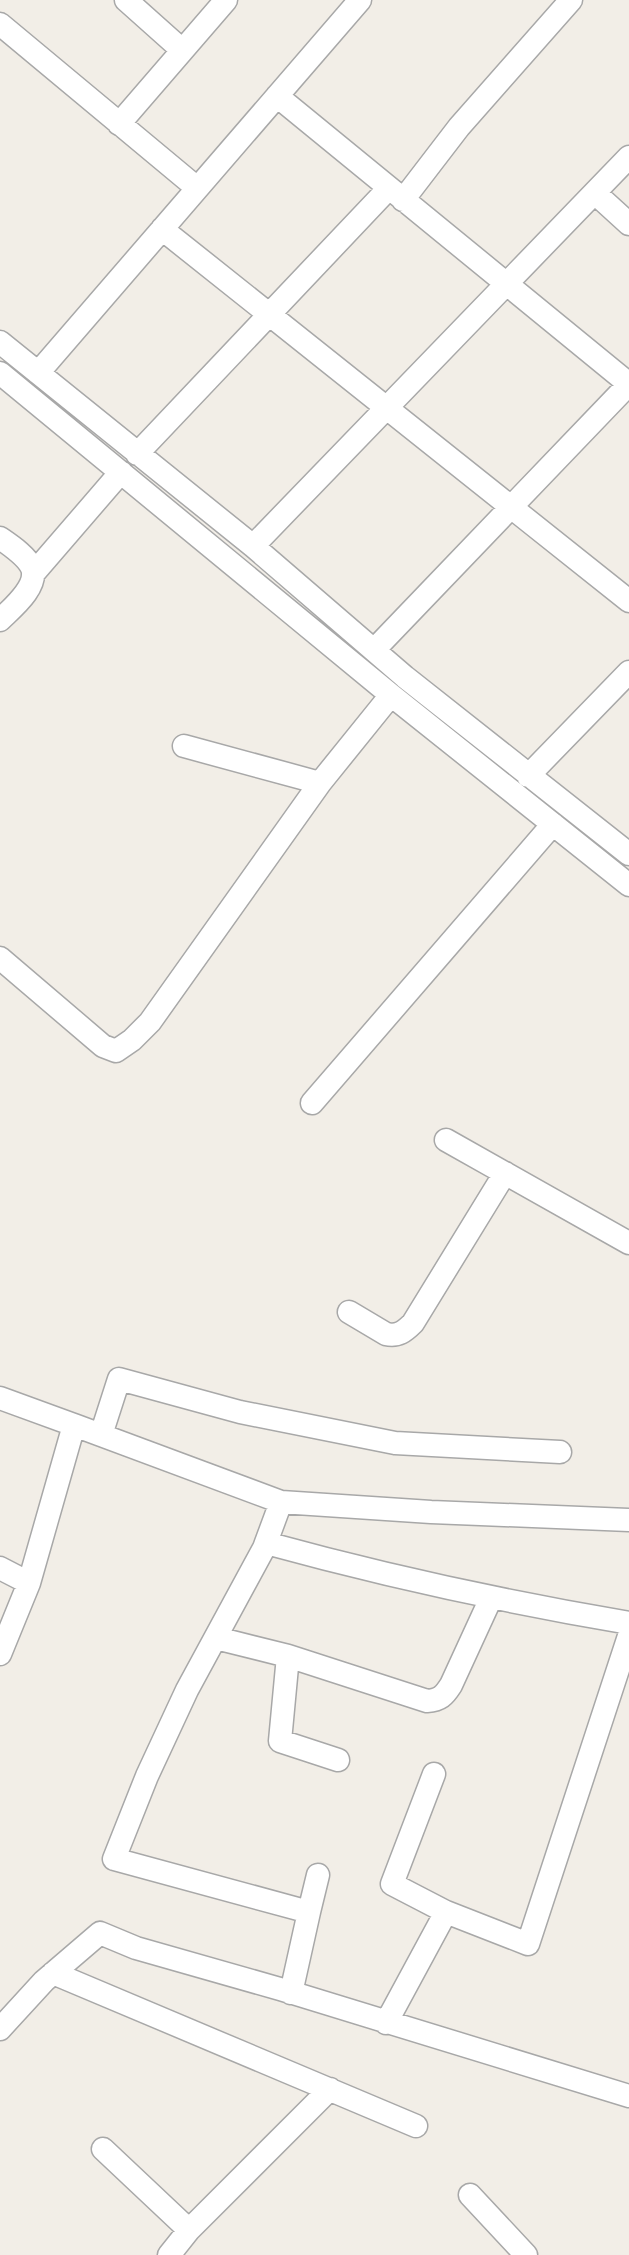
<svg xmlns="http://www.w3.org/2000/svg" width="629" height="2255" font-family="Manrope,sans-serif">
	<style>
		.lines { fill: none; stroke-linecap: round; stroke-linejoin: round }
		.minor-casing { stroke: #a8a8a8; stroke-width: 25 }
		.minor { stroke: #fff; stroke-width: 22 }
	</style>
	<rect width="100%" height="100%" fill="#f2eee7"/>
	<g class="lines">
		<!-- minor casing -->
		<g class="minor-casing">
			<path id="minor" d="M126,0L182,50
				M0,24L197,188
				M277,96L629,384
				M119,124L226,0
				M595,193L629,224
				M403,200L459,127L571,0
				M162,229L629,601
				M0,342L253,546L405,677L629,854
				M0,373L391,695L629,885
				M38,373L360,0
				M137,454L389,188
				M0,538C10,545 27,556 32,568C39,587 11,609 0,620
				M253,546L629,157
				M33,574L121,472
				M374,650L629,384
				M184,746L320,783
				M528,776L629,672
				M0,958L103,1046L116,1051L132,1040L150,1022L320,783L391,695
				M312,1103L553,824
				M446,1140L629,1243
				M349,1312L386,1334C398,1337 405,1331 413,1323L505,1173
				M0,1398L74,1425
				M101,1435L119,1379L240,1412L395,1443L560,1452
				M281,1502L431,1512L629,1520
				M266,1543C386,1576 506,1602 629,1623
				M0,1568L29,1583
				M216,1638L288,1656L280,1741L338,1760
				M0,1654L29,1583L74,1425L281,1502L264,1548L187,1690L147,1776L114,1859L309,1912L291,1993
				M288,1656L427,1701C440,1700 444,1696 451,1685L491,1598
				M309,1912L318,1875
				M446,1912L528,1944L629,1636
				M53,1973L416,2126
				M386,2023L446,1912L392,1884L434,1774
				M0,2029L44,1981L100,1933L136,1948L280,1989L629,2096
				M103,2149L189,2230
				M470,2195L526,2255
				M169,2255L189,2230L330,2089"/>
		</g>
		<!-- minor -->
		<use href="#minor" class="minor"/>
	</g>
</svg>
